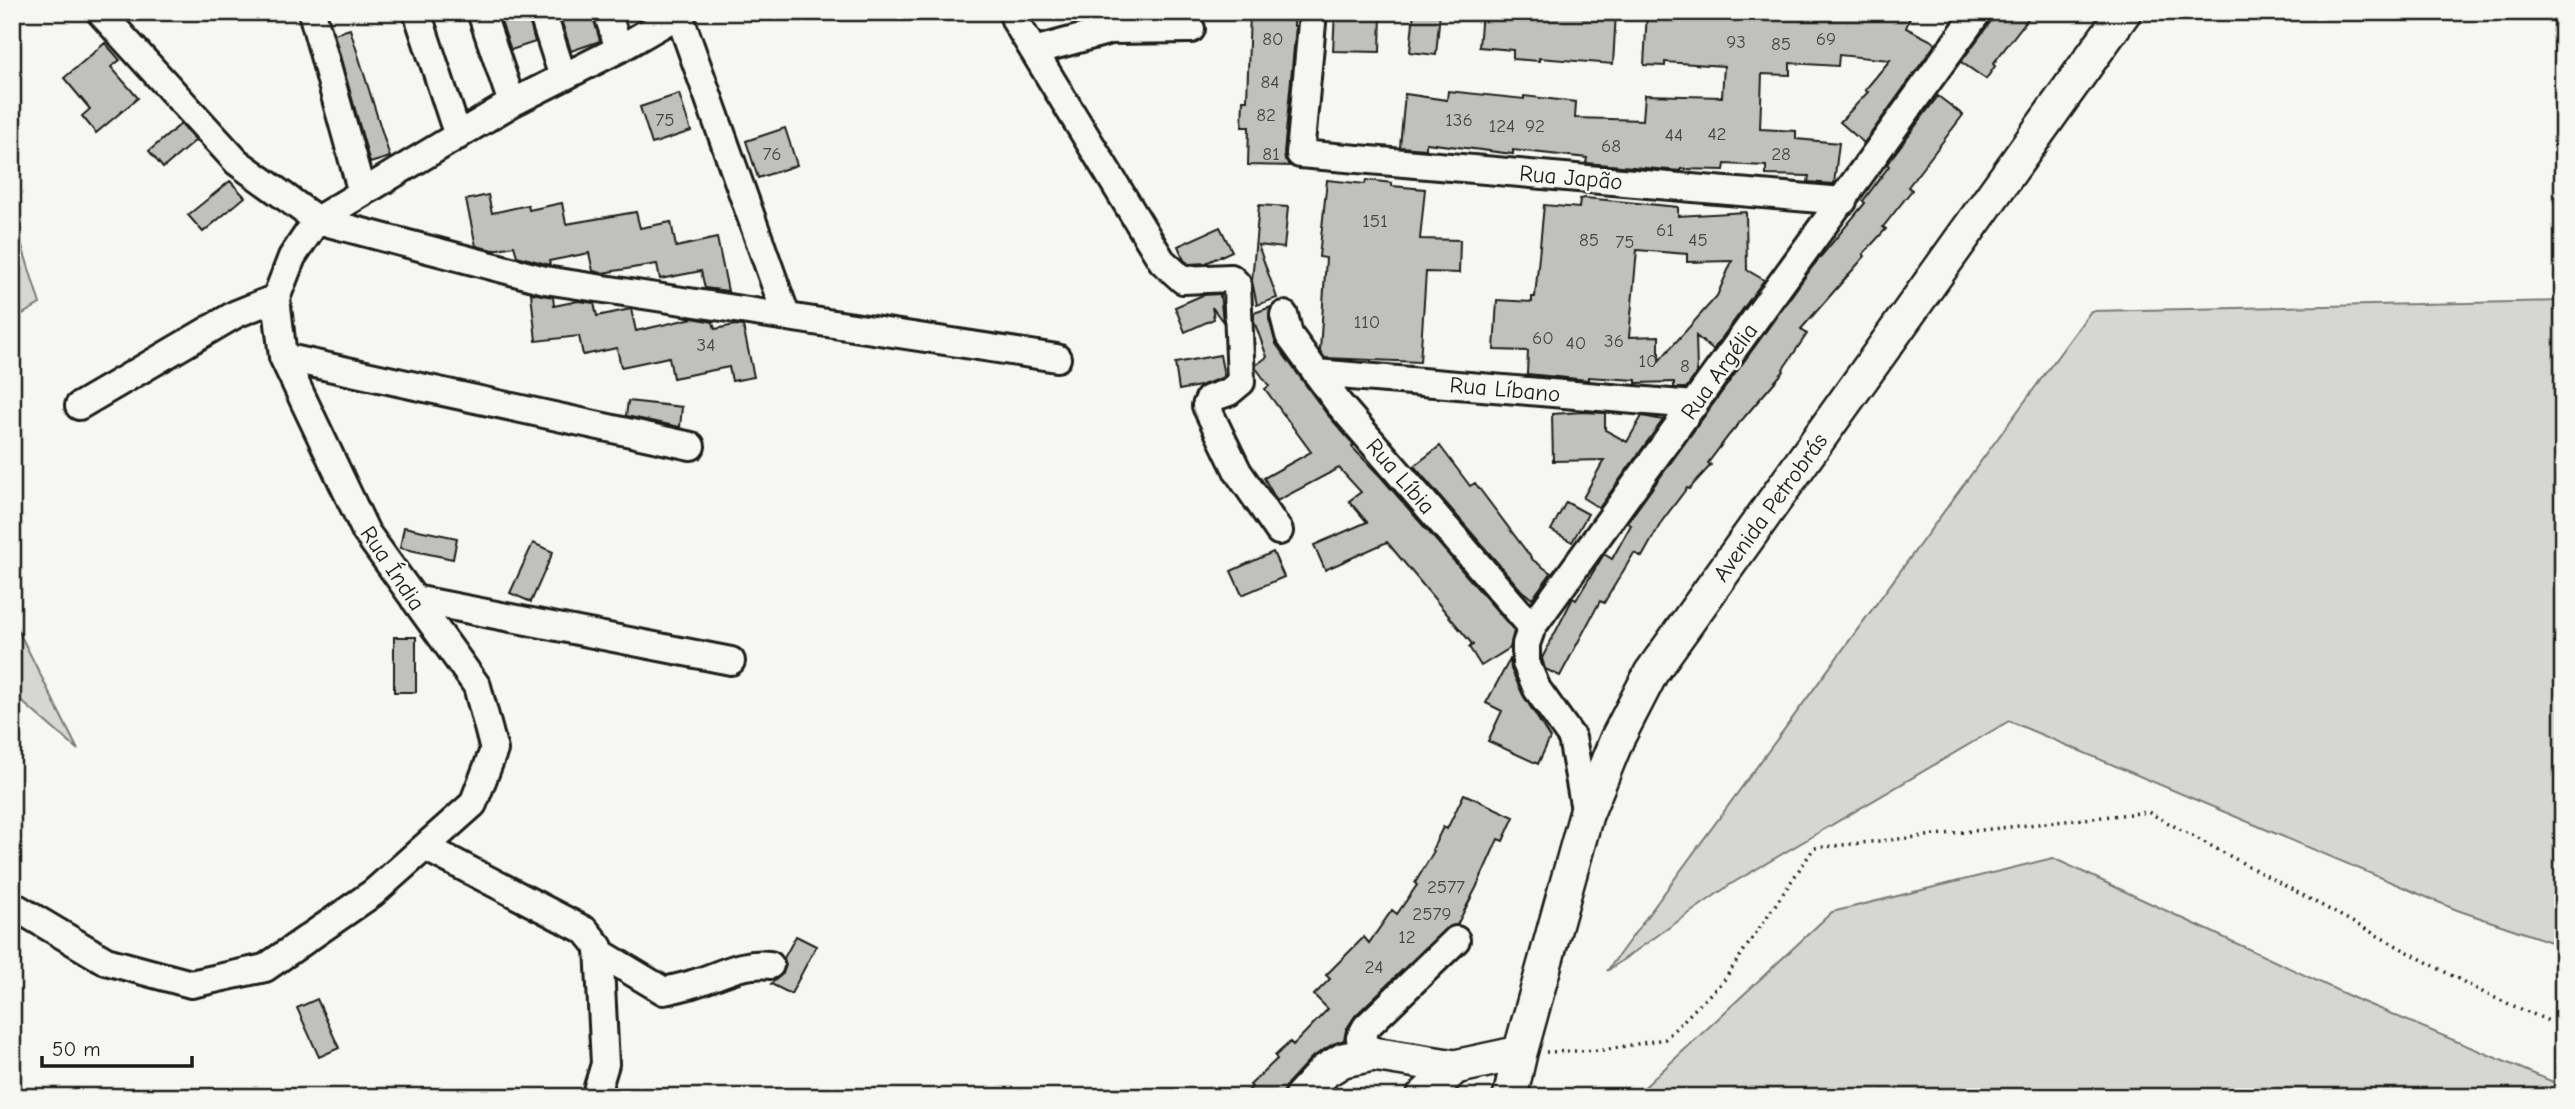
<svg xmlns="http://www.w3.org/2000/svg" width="2575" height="1109" font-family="'Comic Neue',sans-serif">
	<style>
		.green { fill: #d6d6d2; stroke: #797977; stroke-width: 2 }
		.building { fill: #c0c0bd; stroke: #1c1c1c; stroke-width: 2; fill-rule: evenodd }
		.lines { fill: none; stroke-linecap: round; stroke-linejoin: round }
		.minor-casing { stroke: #1c1c1c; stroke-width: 32 }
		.major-casing { stroke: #1c1c1c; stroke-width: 38 }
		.path { stroke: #1c1c1c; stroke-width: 3.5; stroke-dasharray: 2 5; stroke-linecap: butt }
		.minor { stroke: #f6f6f2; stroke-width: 26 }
		.major { stroke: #f6f6f2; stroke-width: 33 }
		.labels { text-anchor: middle; stroke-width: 5; stroke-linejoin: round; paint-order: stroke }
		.number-label { font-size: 19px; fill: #454544 }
		.street-label { font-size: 23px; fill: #1c1c1c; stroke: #f6f6f2 }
	</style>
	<rect width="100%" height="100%" fill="#f6f6f2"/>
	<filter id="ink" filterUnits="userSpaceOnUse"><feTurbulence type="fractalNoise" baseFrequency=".0143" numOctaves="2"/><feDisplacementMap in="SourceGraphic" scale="14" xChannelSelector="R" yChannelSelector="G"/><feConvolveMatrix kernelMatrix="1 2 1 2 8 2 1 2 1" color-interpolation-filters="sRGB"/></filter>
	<g filter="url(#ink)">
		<!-- green -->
		<path class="green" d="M12,232L18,233L40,304L12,320Z
			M2563,301V946L2457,910L2009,721L1731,884L1607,971L2091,311Z
			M12,630H18L78,750L12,693Z
			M2053,858L2358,1000L2563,1086V1097H1634L1832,912Z"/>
		<!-- building -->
		<path class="building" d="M500,12H527L535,42L511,50L498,13Z
			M562,12H592L600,41L571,51L559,13Z
			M1250,12H1294V26H1296L1284,153L1285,160L1290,166L1248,165L1249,127H1242L1243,100H1247Z
			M1335,12H1381L1380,52L1333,51Z
			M1414,12H1440L1436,55L1410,52Z
			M1482,12H1616L1613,64L1539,58V61L1513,59V50L1479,47Z
			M1647,12H1912L1906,28L1936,43L1864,143L1840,122L1868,92L1865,90L1890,60L1839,55L1838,66L1790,63V75L1762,74L1760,129L1796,131V139L1839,143L1834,184L1808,182L1809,176L1766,175V166L1725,164L1724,170L1681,169V171L1586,163L1587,158L1513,150V154L1426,143V149L1400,147L1405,94L1447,100L1448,91L1524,99V96L1576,102L1575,118L1643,120L1645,95L1722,97L1724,66L1665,62V66L1644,65Z
			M1994,12H2033L1993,64L1995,66L1986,79L1961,62L1991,21Z
			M350,29L390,157L370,163L334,34Z
			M105,43L120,60L111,67L138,98L96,133L82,116L90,109L64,78Z
			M679,94L691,131L652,144L640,107Z
			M1938,96L1963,115L1908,187L1912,190L1883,227L1886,229L1863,254L1865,256L1801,329L1807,334L1783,369L1784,371L1729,435L1708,463L1711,465L1689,489L1687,488L1662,521L1642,557L1634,553L1604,603L1600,601L1560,676L1545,669L1542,658L1573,598L1576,600L1604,554L1612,559L1631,525L1627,523L1813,266L1865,203L1863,201L1889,166L1887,164Z
			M181,124L196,140L163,168L149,151Z
			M785,128L797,165L758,178L746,141Z
			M1327,180L1365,184L1366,180L1392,183V186L1425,189L1420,239L1460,240L1459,273L1426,272L1420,362L1325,358L1320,351L1326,258L1319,257Z
			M230,181L245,197L203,232L188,215Z
			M488,195L492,213L528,205L529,210L562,203L566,224L636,212L640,228L671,222L676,247L717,238L728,291L705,288L701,271L660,279L657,264L602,273L593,271L589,253L549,261L550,265L517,256L514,246L493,250L476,246L466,200Z
			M1585,198L1678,207V216L1746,212L1747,270L1764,280L1713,350L1696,336L1697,373L1686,388H1674V382L1636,383V380L1588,377V380L1527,374L1528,351L1494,350L1497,300L1532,302V297H1535L1544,205L1579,208L1580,199ZM1637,250L1687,254V262L1732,261L1717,296L1659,361V336L1629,337Z
			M1259,205L1288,207L1284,248L1258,245L1277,298L1257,305L1252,281Z
			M1220,227L1232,251L1206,263L1189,264L1184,260L1178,246Z
			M531,293L553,297L554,306L578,301L594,303L597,316L631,309L636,331L693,318L713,322L715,329L735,325L743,326L754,377L732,381L729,367L673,378L669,357L621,367L617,348L583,355L579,336L536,341Z
			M1220,294L1223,322L1212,307L1214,319L1185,332L1175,307L1203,295Z
			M1271,307L1269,319L1276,344L1326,413L1354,445L1352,447L1380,476L1512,628L1514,631L1510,648L1481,666L1469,647L1473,645L1387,542L1325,570L1314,545L1367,522L1349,501L1361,492L1339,468L1277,501L1264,478L1311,452L1265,389L1269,386L1256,368V365L1267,357L1254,321V313Z
			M1220,355L1224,376L1221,378L1200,386L1179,390L1175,363Z
			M628,401L682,407L680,427L626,416Z
			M1582,412L1605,413V430L1627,442L1642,416L1663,420L1599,508L1583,498L1604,460L1553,461L1552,414Z
			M1440,446L1470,486L1475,483L1533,560L1551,573L1532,599L1521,590L1414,466Z
			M1566,502L1588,514L1572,542L1551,530Z
			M404,527L457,538L453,559L400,548Z
			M533,543L553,552L531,602L510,593Z
			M1273,552L1284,577L1242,595L1231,571Z
			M394,637H416V692H394Z
			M1510,659L1511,669L1523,695L1550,738L1538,764L1488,741L1502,711L1486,703Z
			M1464,794L1514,817L1503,841L1498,839L1476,888L1457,925L1445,929L1355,1016L1346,1030L1344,1040L1333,1044L1311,1058L1287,1084L1282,1097H1242L1252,1087L1250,1085L1277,1059L1275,1056L1290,1042L1293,1045L1328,1009L1314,995L1330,979L1326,975L1364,937L1369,943L1392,910L1397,914L1417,885L1415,883L1434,851L1432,850L1443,827L1447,829Z
			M796,936L816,946L791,994L771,984L783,973L786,965L784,958Z
			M317,999L339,1048L319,1057L297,1008Z"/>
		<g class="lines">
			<!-- minor casing -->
			<g class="minor-casing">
				<path id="minor" d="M100,12L237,162L317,220L545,280L1057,358
					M312,12L362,193
					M417,12L458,136
					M481,12L512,103
					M542,12L563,77
					M607,12L619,49
					M678,12L786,315
					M1012,12L1016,22L1162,261L1183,280L1231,278L1237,284L1241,382L1229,392L1209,399L1206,406L1238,472L1279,531
					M1313,12L1300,154L1843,201
					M1034,51L1111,30L1191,29
					M1284,315L1289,335L1339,404L1532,627
					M283,357L691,446
					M1316,373L1694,405
					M79,406L236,314L276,298
					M414,599L731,661
					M1586,815L1572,738L1537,689L1526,663V644L1532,627L1978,12
					M425,847L586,931L599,947L605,1064L595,1097
					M12,905L106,961L191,984L265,968L373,893L473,804L494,750L477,686L366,532L283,357L276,298L292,257L317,220L512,103L619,49L683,12
					M599,952L664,991C673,989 683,987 692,984C717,977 742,961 770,965
					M1373,1054L1360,1038L1366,1027L1456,940"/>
			</g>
			<!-- major casing -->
			<g class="major-casing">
				<path id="major" d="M1301,1097L1325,1071L1343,1060L1373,1054L1455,1067L1520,1053
					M1423,1097L1455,1067
					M1510,1097L1520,1053L1586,815L1617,739L1651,673L2124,12"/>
			</g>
			<!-- path -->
			<path class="path" d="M1546,1052L1603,1050L1665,1039L1724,980L1814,848L2148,812L2486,994L2563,1027"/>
			<!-- minor -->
			<use href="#minor" class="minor"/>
			<!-- major -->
			<use href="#major" class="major"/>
		</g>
	</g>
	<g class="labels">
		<!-- number labels -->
		<g class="number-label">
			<text x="1273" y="45">80</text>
			<text x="1826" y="45">69</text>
			<text x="1736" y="48">93</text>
			<text x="1781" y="50">85</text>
			<text x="1270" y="88">84</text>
			<text x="1266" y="121">82</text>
			<text x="665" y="126">75</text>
			<text x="1459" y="126">136</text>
			<text x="1502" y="132">124</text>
			<text x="1535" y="132">92</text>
			<text x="1717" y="140">42</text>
			<text x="1674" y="141">44</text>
			<text x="1611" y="152">68</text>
			<text x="772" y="160">76</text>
			<text x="1271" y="160">81</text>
			<text x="1781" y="160">28</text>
			<text x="1375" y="227">151</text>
			<text x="1665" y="236">61</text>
			<text x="1589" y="246">85</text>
			<text x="1698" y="246">45</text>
			<text x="1625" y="248">75</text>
			<text x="1367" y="328">110</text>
			<text x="1543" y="344">60</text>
			<text x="1614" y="347">36</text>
			<text x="1576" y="349">40</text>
			<text x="706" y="351">34</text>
			<text x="1648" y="367">10</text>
			<text x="1685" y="372">8</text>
			<text x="1446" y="893">2577</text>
			<text x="1432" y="920">2579</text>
			<text x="1407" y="943">12</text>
			<text x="1374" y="973">24</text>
		</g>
		<!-- street labels -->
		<g class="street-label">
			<text transform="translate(1571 177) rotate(5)" y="8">Rua Japão</text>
			<text transform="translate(1719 371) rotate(-54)" y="8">Rua Argélia</text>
			<text transform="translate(1505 389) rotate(5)" y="8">Rua Líbano</text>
			<text transform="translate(1401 476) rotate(49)" y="8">Rua Líbia</text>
			<text transform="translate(1770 507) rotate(-54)" y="8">Avenida Petrobrás</text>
			<text transform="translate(393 568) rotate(56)" y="8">Rua Índia</text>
		</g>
	</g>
	<!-- margin -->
	<rect width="2575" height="1109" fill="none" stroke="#f6f6f2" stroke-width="42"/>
	<rect x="21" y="21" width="2533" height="1067" fill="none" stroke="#1c1c1c" stroke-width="2.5" filter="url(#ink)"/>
	<!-- scale -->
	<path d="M42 1056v10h150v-10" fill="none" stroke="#1c1c1c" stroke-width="3.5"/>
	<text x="52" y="1056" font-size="21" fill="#1c1c1c" stroke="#f6f6f2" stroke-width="5" paint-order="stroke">50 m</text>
</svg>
